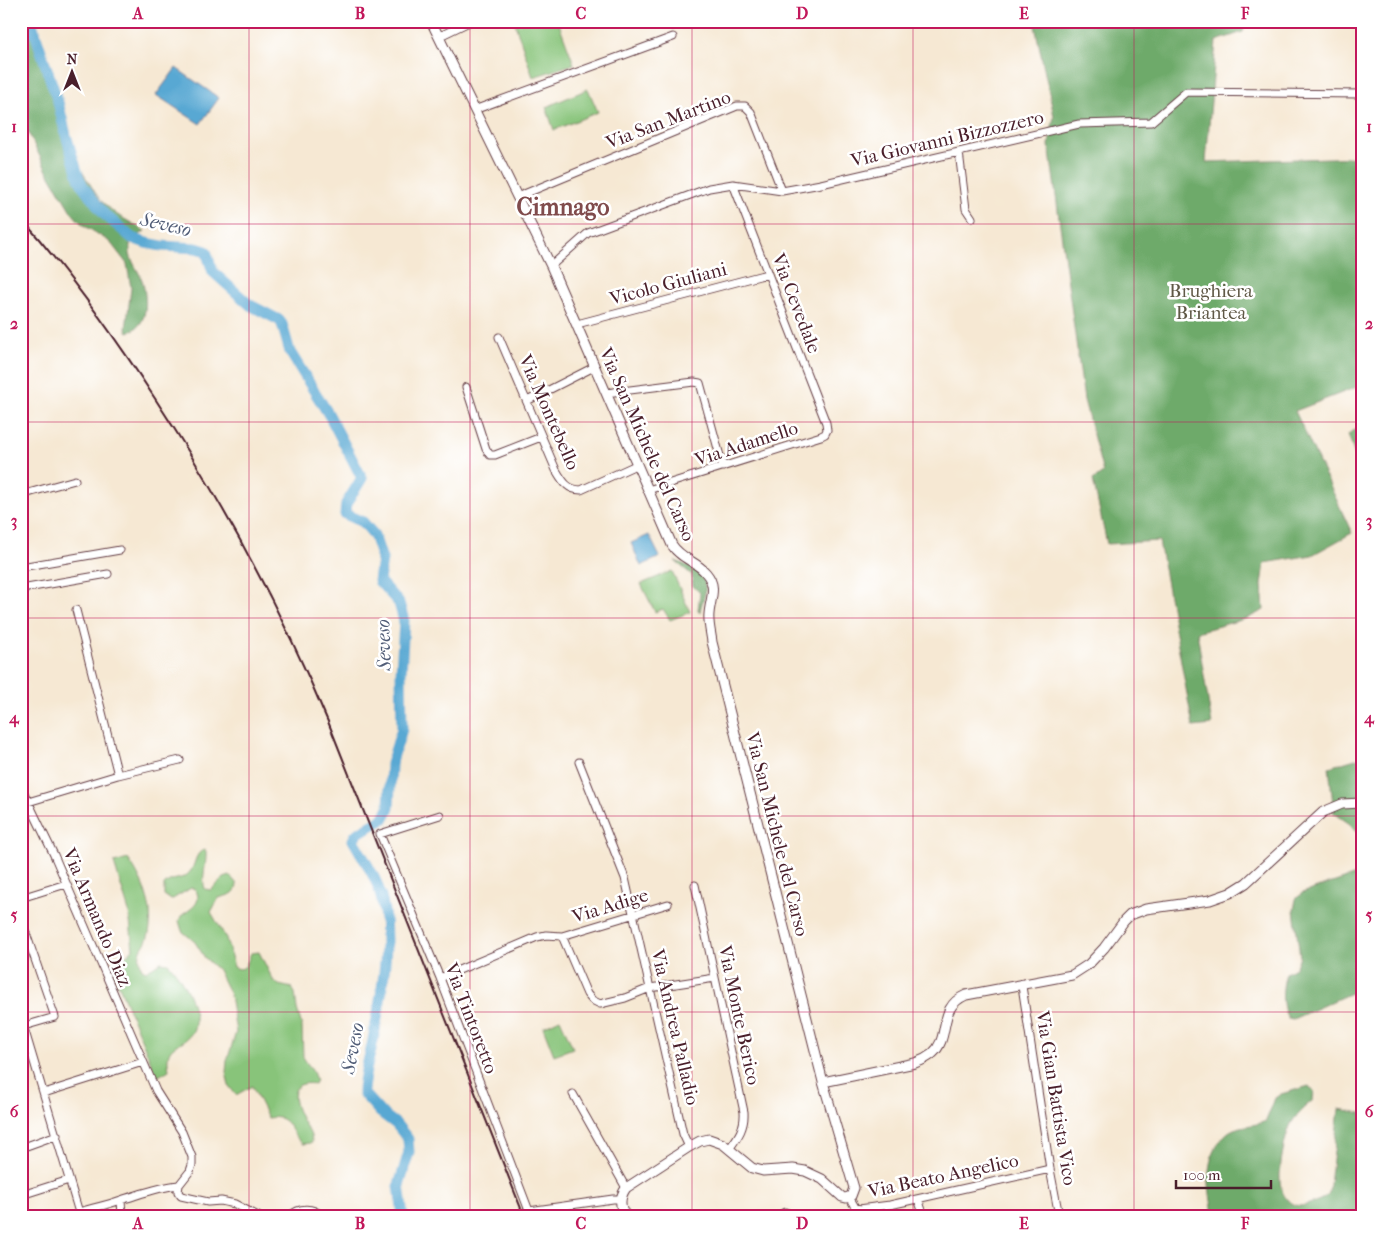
<svg xmlns="http://www.w3.org/2000/svg" width="1383" height="1237" font-family="'IM FELL French Canon',serif">
	<style>
		.green { fill: #88c47a; stroke: #697252 }
		.forest { fill: #6eaa6a; stroke: #5c644a }
		.water { fill: #59a8d3; stroke: #52647f }
		.lines { fill: none; stroke-linecap: round; stroke-linejoin: round }
		.river { stroke: #59a8d3; stroke-width: 11 }
		.minor-casing { stroke: #643d44; stroke-width: 9 }
		.tertiary-casing { stroke: #643d44; stroke-width: 11 }
		.minor { stroke: #fff; stroke-width: 7 }
		.tertiary { stroke: #fff; stroke-width: 9 }
		.rail { stroke: #4a1f2b; stroke-width: 2 }
		.grid { fill: none; stroke: #c2185b; stroke-width: 1; stroke-opacity: 0.55 }
		.labels { text-anchor: middle; stroke-width: 5; stroke-linejoin: round; paint-order: stroke }
		.street-label { font-size: 19px; fill: #4a1f2b; stroke: #fff }
		.park-label { font-size: 19px; fill: #605947; stroke: #fff }
		.water-label { font-size: 20px; font-style: italic; fill: #515d77; stroke: #fff }
		.district-label { font-size: 24px; font-weight: bold; fill: #804b4c; stroke: #fff }
		.neatline { fill: none; stroke: #c2185b; stroke-width: 2 }
		.grid-label { font-size: 16px; text-anchor: middle; font-weight: bold; fill: #c2185b }
	</style>
	<rect width="100%" height="100%" fill="#fff"/>
	<filter id="ink" filterUnits="userSpaceOnUse"><feTurbulence type="fractalNoise" baseFrequency=".02" numOctaves="2"/><feDisplacementMap in="SourceGraphic" scale="10" xChannelSelector="R" yChannelSelector="G"/><feConvolveMatrix kernelMatrix="1 2 1 2 8 2 1 2 1" color-interpolation-filters="sRGB"/></filter>
	<filter id="wash" filterUnits="userSpaceOnUse"><feTurbulence type="fractalNoise" baseFrequency=".0096" numOctaves="4" result="noise"/><feDisplacementMap in="SourceGraphic" scale="20" xChannelSelector="R" yChannelSelector="G"/><feGaussianBlur stdDeviation="1.12" result="paint"/><feColorMatrix in="noise" values="0 0 0 0 0 0 0 0 0 0 0 0 0 0 0 0 0 1.4 0 .05"/><feComposite in="paint" operator="in"/></filter>
	<g filter="url(#wash)">
		<rect width="100%" height="100%" fill="#f6e8d3"/>
		<!-- green -->
		<path class="green" d="M514,21H558L574,64L533,77Z
			M588,89L598,112L554,130L546,107Z
			M672,571L690,612L670,620L663,609L655,612L641,584Z
			M204,850L206,851C207,865 201,877 205,889L211,890L224,878L230,876L237,884C237,895 228,895 219,898L211,912L226,938L234,967C246,973 247,962 251,953L259,952L273,980L279,985L292,988L295,993L297,1009L302,1026L303,1057L313,1072L316,1080L314,1084C289,1080 292,1100 300,1116C304,1126 311,1130 312,1141L311,1143L303,1144C288,1132 291,1114 268,1118L252,1086L236,1095L229,1086L226,1072L227,1061L236,1032L230,995L218,970L205,958L195,942L182,931L179,921L181,916C190,909 204,903 195,889L191,888L171,900L164,895V885C171,877 182,881 189,873C196,866 194,853 204,850Z
			M128,859C142,879 155,907 149,933C145,950 135,948 142,969L146,971L161,962L168,963C181,976 202,1012 193,1031C183,1049 163,1040 169,1070L157,1077L112,969L133,949L129,912L114,863Z
			M560,1019L573,1048L554,1055L543,1027Z"/>
		<!-- forest -->
		<path class="forest" d="M21,21H31L69,142L78,165L100,200L116,214L145,231L130,242C130,246 130,251 130,254C132,263 139,271 142,280C147,297 150,326 128,332L126,329L131,288L127,264L110,242L82,224L72,213L47,171L21,118Z
			M1036,21H1246L1243,32L1216,41L1206,162L1362,157V385L1295,411L1352,533L1312,555L1265,563L1262,585L1264,610L1248,618L1197,632L1212,725L1193,727L1159,541L1107,544L1093,480L1103,473L1084,400L1049,145L1054,116L1035,26Z
			M1362,425V477L1348,434Z
			M675,561C690,566 708,574 705,593C704,600 700,606 700,613L698,610L700,593L693,586L692,575Z
			M1362,757V838L1350,824L1334,813L1329,767Z
			M1362,873V988L1293,1019L1288,1018C1280,1006 1282,986 1286,973L1295,968L1300,957L1294,910L1296,899L1302,893Z
			M1309,1086L1314,1092L1313,1100C1305,1107 1295,1115 1290,1126C1285,1137 1279,1167 1280,1180C1281,1197 1292,1211 1309,1204C1317,1201 1323,1200 1329,1193L1339,1109L1362,1113V1216H1213C1210,1189 1203,1168 1218,1144C1221,1139 1227,1132 1232,1130C1243,1125 1255,1126 1266,1121L1275,1098L1281,1094Z"/>
		<!-- water -->
		<path class="water" d="M176,68L219,98L200,124L156,95Z
			M649,535L660,557L641,566L631,543Z"/>
		<g class="lines">
			<!-- river -->
			<path class="river" d="M31,21L58,102L66,135L79,178L83,186L104,214L132,238L146,243L162,246L196,248L206,251L213,272L250,305L279,320L282,324L290,352L329,415L362,478L346,504L345,514L363,522L374,535L382,559L379,581L399,603L404,621L401,673L402,729L391,764L389,808L383,819L358,833L355,836L353,840C361,854 371,869 377,884C395,929 382,993 373,1040C370,1057 363,1075 363,1093L380,1112L396,1124L408,1139L409,1152L399,1185L403,1216"/>
		</g>
	</g>
	<g filter="url(#ink)">
		<g class="lines">
			<!-- minor casing -->
			<g class="minor-casing">
				<path id="minor" d="M440,36L471,21
					M474,110L673,37
					M959,152L966,209L972,218
					M517,197L737,106H745L751,112L782,191
					M551,266L588,233L709,188L733,184L782,191L821,184L1079,124L1151,122L1186,92L1362,94
					M577,324L767,274
					M499,337L556,470C562,480 567,490 581,490L636,465
					M466,387L486,449L490,455H495L541,437
					M606,393L694,382L700,383L723,467
					M527,401L594,367
					M648,490L821,436L825,434L827,430L826,423L733,184
					M21,495L75,480
					M21,567L120,550
					M21,589L108,574
					M76,610L118,775
					M579,762L625,878L683,1134L689,1147
					M21,787L54,855L156,1091L182,1132L192,1157V1165L190,1171L179,1185
					M28,802L118,775L180,760
					M440,815L380,834L440,978L531,1216
					M695,885L744,1112C745,1128 738,1137 729,1149
					M21,898L66,884
					M21,919L55,1017L24,1026
					M562,936L668,904
					M440,978L537,937L546,935L562,936L587,994L592,1000L600,1004L625,998L650,988L715,978
					M1022,986L1050,1169L1059,1216
					M21,1018L80,1216
					M44,1093L143,1062
					M573,1094L626,1188
					M21,1148L57,1135
					M179,1185L178,1192L181,1196L208,1202L221,1201L235,1204L258,1216
					M28,1193L69,1180
					M849,1197L855,1207L859,1209L890,1205L1050,1169
					M918,1199L924,1216
					M121,1200L122,1216
					M529,1211L613,1199H621
					M79,1212C93,1208 107,1205 121,1200C141,1194 158,1187 179,1185
					M290,1216C299,1207 313,1207 322,1216
					M509,1216L512,1215
					M778,1216L785,1212L795,1216"/>
			</g>
			<!-- tertiary casing -->
			<g class="tertiary-casing">
				<path id="tertiary" d="M431,21L551,266L672,545C681,559 696,561 706,573C718,587 710,599 709,614C708,623 711,633 712,642L823,1082L854,1188L851,1196L846,1198L842,1197L822,1179L805,1171L793,1169L763,1171L752,1168L723,1144L709,1139L700,1141L689,1147L626,1188C619,1198 619,1207 626,1216
					M823,1082L915,1063C921,1061 927,1058 932,1054C952,1037 936,1008 966,995L1072,975L1089,964L1104,948L1124,921L1130,915L1146,909L1210,900L1230,893L1246,883L1323,812L1342,804L1362,803"/>
			</g>
			<!-- minor -->
			<use href="#minor" class="minor"/>
			<!-- tertiary -->
			<use href="#tertiary" class="tertiary"/>
			<!-- rail -->
			<path class="rail" d="M21,218C70,274 113,334 154,397C222,501 281,609 329,724L524,1216"/>
		</g>
	</g>
	<!-- grid -->
	<path class="grid" d="M249,21V1216M470,21V1216M692,21V1216M913,21V1216M1134,21V1216M21,224H1362M21,422H1362M21,618H1362M21,816H1362M21,1012H1362"/>
	<g class="labels">
		<!-- street labels -->
		<g class="street-label">
			<text transform="translate(668 119) rotate(-21)" y="7">Via San Martino</text>
			<text transform="translate(947 138) rotate(-13)" y="7">Via Giovanni Bizzozzero</text>
			<text transform="translate(668 283) rotate(-15)" y="7">Vicolo Giuliani</text>
			<text transform="translate(797 303) rotate(69)" y="7">Via Cevedale</text>
			<text transform="translate(550 412) rotate(66)" y="7">Via Montebello</text>
			<text transform="translate(746 443) rotate(-18)" y="7">Via Adamello</text>
			<text transform="translate(648 444) rotate(66)" y="7">Via San Michele del Carso</text>
			<text transform="translate(778 834) rotate(76)" y="7">Via San Michele del Carso</text>
			<text transform="translate(610 905) rotate(-17)" y="7">Via Adige</text>
			<text transform="translate(98 917) rotate(67)" y="7">Via Armando Diaz</text>
			<text transform="translate(740 1015) rotate(78)" y="7">Via Monte Berico</text>
			<text transform="translate(472 1018) rotate(69)" y="7">Via Tintoretto</text>
			<text transform="translate(676 1027) rotate(77)" y="7">Via Andrea Palladio</text>
			<text transform="translate(1057 1098) rotate(81)" y="7">Via Gian Battista Vico</text>
			<text transform="translate(943 1175) rotate(-12)" y="7">Via Beato Angelico</text>
		</g>
		<!-- park labels -->
		<g class="park-label">
			<text x="1211" y="297">Brughiera<tspan x="1211" dy="22">Briantea</tspan></text>
		</g>
		<!-- water labels -->
		<g class="water-label">
			<text transform="translate(166 224) rotate(13)" y="7">Seveso</text>
			<text transform="translate(383 645) rotate(-92)" y="7">Seveso</text>
			<text transform="translate(352 1048) rotate(-79)" y="7">Seveso</text>
		</g>
		<!-- district labels -->
		<g class="district-label">
			<text x="563" y="215">Cimnago</text>
		</g>
	</g>
	<!-- margin -->
	<rect width="1383" height="1237" fill="none" stroke="#fff" stroke-width="55"/>
	<!-- north arrow -->
	<g transform="translate(72 72)" stroke="#ffffff" stroke-width="4" paint-order="stroke">
	<path d="M0-4L9 19L0 12L-9 19Z" fill="#4a1f2b"/>
	<text y="-8" font-size="14" font-weight="bold" text-anchor="middle" fill="#4a1f2b">N</text>
	</g>
	<!-- scale -->
	<path d="M1176 1180v8h95v-8" fill="none" stroke="#4a1f2b" stroke-width="2.5"/>
	<text x="1183" y="1180" font-size="15" fill="#4a1f2b" stroke="#ffffff" stroke-width="4" paint-order="stroke">100 m</text>
	<rect x="28" y="28" width="1328" height="1182" class="neatline"/>
	<g class="grid-label">
		<text x="138" y="19">A</text>
		<text x="360" y="19">B</text>
		<text x="581" y="19">C</text>
		<text x="802" y="19">D</text>
		<text x="1024" y="19">E</text>
		<text x="1245" y="19">F</text>
		<text x="14" y="132">1</text>
		<text x="1369" y="132">1</text>
		<text x="14" y="329">2</text>
		<text x="1369" y="329">2</text>
		<text x="14" y="526">3</text>
		<text x="1369" y="526">3</text>
		<text x="14" y="723">4</text>
		<text x="1369" y="723">4</text>
		<text x="14" y="920">5</text>
		<text x="1369" y="920">5</text>
		<text x="14" y="1117">6</text>
		<text x="1369" y="1117">6</text>
		<text x="138" y="1229">A</text>
		<text x="360" y="1229">B</text>
		<text x="581" y="1229">C</text>
		<text x="802" y="1229">D</text>
		<text x="1024" y="1229">E</text>
		<text x="1245" y="1229">F</text>
	</g>
</svg>
